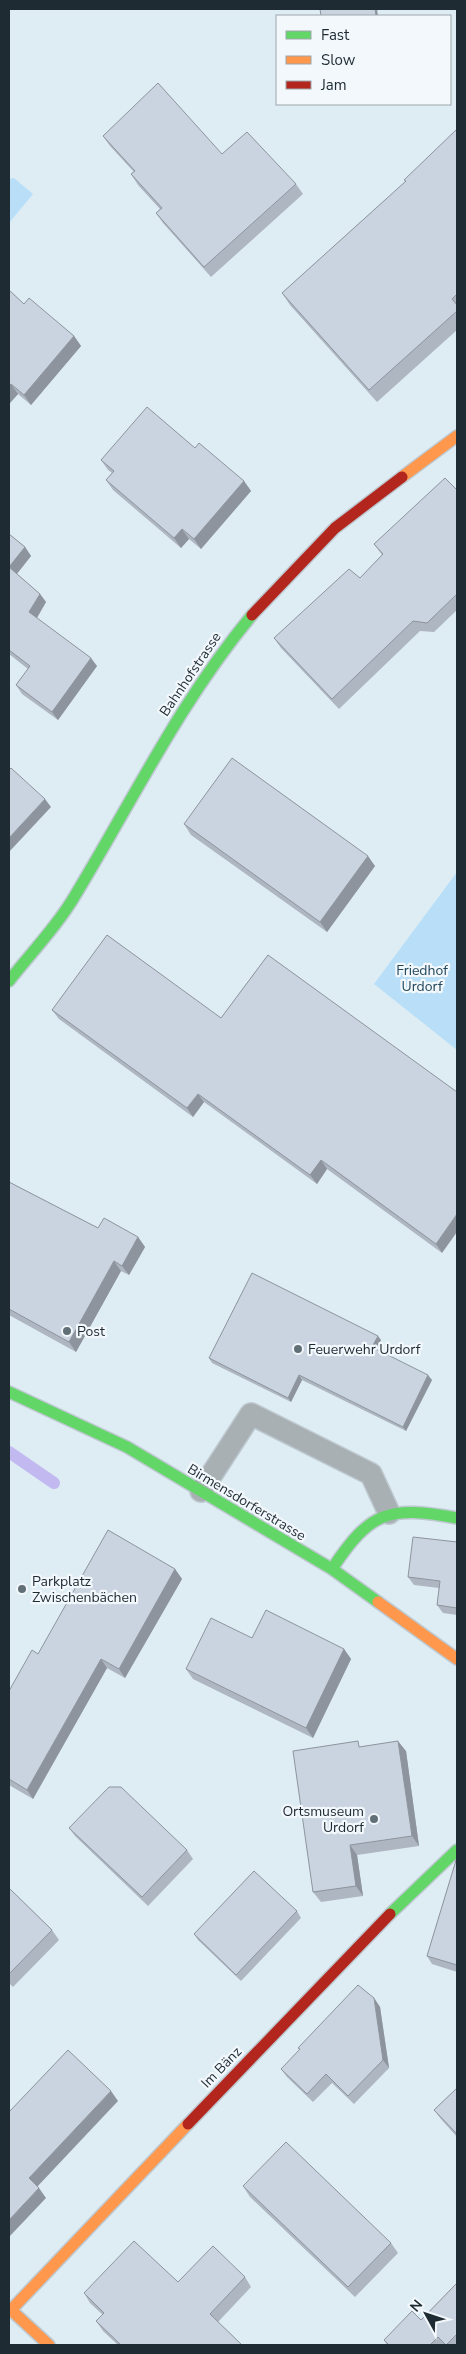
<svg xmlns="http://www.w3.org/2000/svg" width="466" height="2354" font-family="'Nunito Sans',sans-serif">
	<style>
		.green { fill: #b8dff7 }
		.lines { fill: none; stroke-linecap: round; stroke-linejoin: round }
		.stream { stroke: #c1b9f0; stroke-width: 12 }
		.lane-casing { stroke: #bdc8cf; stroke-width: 24 }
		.fast-casing { stroke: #bdc8cf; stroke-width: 14 }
		.slow-casing { stroke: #bdc8cf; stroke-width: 14 }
		.jam-casing { stroke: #bdc8cf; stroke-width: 14 }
		.lane { stroke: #a8b0b3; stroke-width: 21 }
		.fast { stroke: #63d668; stroke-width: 11 }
		.slow { stroke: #ff974d; stroke-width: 11 }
		.jam { stroke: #b3261e; stroke-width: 11 }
		.wall { fill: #aeb6c1 }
		.shaded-wall { fill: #8d949d }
		.building { fill: #cad4e0; stroke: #8d949d }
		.poi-dot { fill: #616f76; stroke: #f2f8fc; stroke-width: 2 }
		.labels { text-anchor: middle; stroke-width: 4.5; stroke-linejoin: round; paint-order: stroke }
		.street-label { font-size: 14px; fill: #1e2b32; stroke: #f2f8fc }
		.park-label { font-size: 14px; fill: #23485c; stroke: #f2f8fc }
		.poi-label { font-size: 14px; fill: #1e2b32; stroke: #f2f8fc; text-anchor: start }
	</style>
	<rect width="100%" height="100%" fill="#deecf4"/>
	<!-- green -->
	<path class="green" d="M14,178L33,194L9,223V179Z
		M457,872V1050L374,984Z"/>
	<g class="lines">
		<!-- stream -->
		<path class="stream" d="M9,1452L54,1483"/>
		<!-- lane casing -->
		<g class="lane-casing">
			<path id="lane" d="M201,1491L251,1414L371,1474L389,1513"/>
		</g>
		<!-- fast casing -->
		<g class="fast-casing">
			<path id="fast" d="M9,981C31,953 58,925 76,894C134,798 180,702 252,615
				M9,1392L127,1447L332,1569L378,1602
				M332,1569C371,1510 389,1506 457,1518
				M390,1914L457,1850"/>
		</g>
		<!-- slow casing -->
		<g class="slow-casing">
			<path id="slow" d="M402,477L457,436
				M378,1602L457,1659
				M49,2345L11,2310L188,2124"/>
		</g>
		<!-- jam casing -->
		<g class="jam-casing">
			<path id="jam" d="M252,615L335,528L402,477
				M188,2124L390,1914"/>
		</g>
		<!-- lane -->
		<use href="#lane" class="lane"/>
		<!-- fast -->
		<use href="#fast" class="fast"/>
		<!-- slow -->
		<use href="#slow" class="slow"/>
		<!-- jam -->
		<use href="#jam" class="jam"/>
	</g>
	<!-- wall -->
	<path class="wall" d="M457,131V330L377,402L290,305L282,293L406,181Z
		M103,136L222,154L296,184L303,194L211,277L163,223L156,213L160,209L138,185L131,174L134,172L110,146Z
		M9,290L24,304L74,336L81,346L31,405L18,394L10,403L9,402Z
		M195,448L244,481L251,491L201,549L189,539L181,548L113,490L106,480L112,473L108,470L101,460Z
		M457,490V610L434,632L420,631L339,709L281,648L274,638L360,578L382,555L374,544Z
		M9,534L25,547L31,556L17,574L40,594L46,602L37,618L97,666L58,720L22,694L16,685L28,669L9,654Z
		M184,824L375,866L327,932L191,835Z
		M268,955L442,1253L327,1169L317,1184L204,1102L193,1117L59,1019L52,1010L221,1018Z
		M9,1182L98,1228L138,1237L145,1247L129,1275L121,1271L76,1352L9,1315Z
		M381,1340L376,1350L432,1380L406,1431L302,1380L291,1402L212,1363L209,1358Z
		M457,1542V1615L443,1613L437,1605L439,1588L414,1585L408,1577Z
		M175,1569L182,1579L125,1678L107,1668L33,1799L9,1785V1691L38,1654Z
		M344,1649L351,1659L313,1738L193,1679L186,1669Z
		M362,1746L406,1751L419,1846L357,1855L363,1896L321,1902L313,1892Z
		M69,1828L187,1850L193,1859L148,1906L75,1836Z
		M457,1857V1972L432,1964L427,1956Z
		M9,1888L52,1930L59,1940L13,1987L9,1983Z
		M297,1911L301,1918L241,1981L198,1940L194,1934Z
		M374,1998L380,2007L389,2068L354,2104L332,2083L313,2102L287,2077L281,2069L300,2050L298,2048Z
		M457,2088V2137L441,2119L434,2110Z
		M243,2186L391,2243L398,2253L355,2297L250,2197Z
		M245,2277L251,2287L218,2322L242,2345H118L103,2331L96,2321L103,2315L90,2303L84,2293L178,2282Z
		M457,2283V2345H387L384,2340L421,2320Z"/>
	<!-- shaded-wall -->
	<path class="shaded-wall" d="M375,9H377L378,16H376Z
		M74,336L81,346L31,405L24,395Z
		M11,384L18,394L10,403L9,401V387Z
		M244,481L251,491L201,549L194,539Z
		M182,529L189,539L181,548L174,538Z
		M25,547L31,556L15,576L9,567Z
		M40,594L46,602L35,621L29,612Z
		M91,658L97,666L58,720L52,712Z
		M45,799L51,807L9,852V838Z
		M368,856L375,866L327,932L320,922Z
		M198,1094L204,1102L193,1117L187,1108Z
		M321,1160L327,1169L317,1184L310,1175Z
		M457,1214V1232L442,1253L436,1244Z
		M138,1237L145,1247L129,1275L122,1266Z
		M114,1261L121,1271L76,1352L69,1342Z
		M378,1336L381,1340L375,1352L372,1347Z
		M299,1375L302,1380L291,1402L288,1398Z
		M428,1375L432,1380L406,1431L403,1427Z
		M175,1569L182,1579L125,1678L119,1669Z
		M344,1649L351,1659L313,1738L306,1728Z
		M101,1659L107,1668L33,1799L27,1790Z
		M398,1741L406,1751L419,1846L412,1836Z
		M350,1845L357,1855L363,1896L356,1886Z
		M374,1998L380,2007L389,2068L383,2060Z
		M111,2091L118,2101L36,2188L29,2178Z
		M39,2188L46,2198L9,2237V2220Z"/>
	<!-- building -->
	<path class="building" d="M320,9H375L376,16H321Z
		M158,83L222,154L247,132L296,184L204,267L156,213L162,208L131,174L135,171L103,136Z
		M456,130L457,131V294L452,299L457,305V311L369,390L282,293L406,181L404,180Z
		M9,290L24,304L29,298L74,336L24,395L11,384L9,387Z
		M147,407L195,448L199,443L244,481L194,539L182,529L174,538L106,480L114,471L101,460Z
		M445,478L457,490V594L427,623L413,621L332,699L274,638L349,569L360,578L383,554L374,544Z
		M9,534L25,547L9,567Z
		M9,567L40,594L29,612L91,658L52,712L16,685L30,666L9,650Z
		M232,758L368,856L320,922L184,824Z
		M11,768L45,799L9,838V770Z
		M107,935L221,1018L268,955L457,1092V1214L436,1244L321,1160L310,1175L198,1094L187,1108L52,1010Z
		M9,1182L98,1228L104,1218L138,1237L122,1266L114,1261L69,1342L9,1309Z
		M252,1273L378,1336L372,1347L428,1375L403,1427L299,1375L288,1398L209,1358Z
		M108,1530L175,1569L119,1669L101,1659L27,1790L9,1779V1691L32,1650L38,1654Z
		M413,1537L457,1542V1608L437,1605L440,1581L408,1577Z
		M266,1610L344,1649L306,1728L186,1669L211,1618L252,1638Z
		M358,1741L359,1747L398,1741L412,1836L350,1845L356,1886L313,1892L293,1751Z
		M109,1787H121L187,1850L142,1897L69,1828Z
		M457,1857V1965L427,1956Z
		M254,1871L297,1911L236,1975L194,1934Z
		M9,1888L52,1930L9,1974Z
		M358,1985L374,1998L383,2060L348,2096L326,2074L307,2094L281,2069L300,2049L298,2048Z
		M68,2050L111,2091L29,2178L39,2188L9,2220V2112Z
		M457,2088V2134L434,2110Z
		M286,2142L391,2243L348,2287L243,2186Z
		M134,2241L178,2282L213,2246L245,2277L210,2314L242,2345H121L96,2321L104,2313L84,2293Z
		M457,2283V2334L446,2345L438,2337L430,2345H389L384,2340L412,2311L421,2320Z"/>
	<!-- markers -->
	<g class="poi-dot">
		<circle cx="67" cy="1331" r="5"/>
		<circle cx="298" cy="1349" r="5"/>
		<circle cx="22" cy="1589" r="5"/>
		<circle cx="374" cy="1819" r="5"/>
	</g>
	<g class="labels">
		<!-- street labels -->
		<g class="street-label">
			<text transform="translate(190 674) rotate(-56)" y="5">Bahnhofstrasse</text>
			<text transform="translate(247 1502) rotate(31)" y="5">Birmensdorferstrasse</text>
			<text transform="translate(221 2067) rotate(-46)" y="5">Im Bänz</text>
		</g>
		<!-- park labels -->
		<g class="park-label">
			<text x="422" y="975">Friedhof<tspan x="422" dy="16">Urdorf</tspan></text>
		</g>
		<!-- poi labels -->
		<g class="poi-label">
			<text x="77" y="1336">Post</text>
			<text x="308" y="1354">Feuerwehr Urdorf</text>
			<text x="32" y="1586">Parkplatz<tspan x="32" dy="16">Zwischenbächen</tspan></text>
			<text x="364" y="1816" text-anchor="end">Ortsmuseum<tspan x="364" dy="16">Urdorf</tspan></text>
		</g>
	</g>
	<!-- border -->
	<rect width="466" height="2354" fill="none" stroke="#1e2b32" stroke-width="20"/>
	<!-- legend -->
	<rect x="276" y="15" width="175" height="90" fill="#f2f8fc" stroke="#9da6ab"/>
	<rect x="286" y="31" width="25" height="8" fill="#63d668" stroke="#9da6ab"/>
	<text x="321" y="40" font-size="15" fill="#1e2b32">Fast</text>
	<rect x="286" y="56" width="25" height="8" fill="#ff974d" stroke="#9da6ab"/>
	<text x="321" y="65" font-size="15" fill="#1e2b32">Slow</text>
	<rect x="286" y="81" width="25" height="8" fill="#b3261e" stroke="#9da6ab"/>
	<text x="321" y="90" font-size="15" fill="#1e2b32">Jam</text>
	<!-- north arrow -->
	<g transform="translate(426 2314) rotate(310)" stroke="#f2f8fc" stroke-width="4" paint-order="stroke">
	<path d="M0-4L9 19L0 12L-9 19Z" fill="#1e2b32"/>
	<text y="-8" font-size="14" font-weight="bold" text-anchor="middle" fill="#1e2b32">N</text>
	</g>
</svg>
